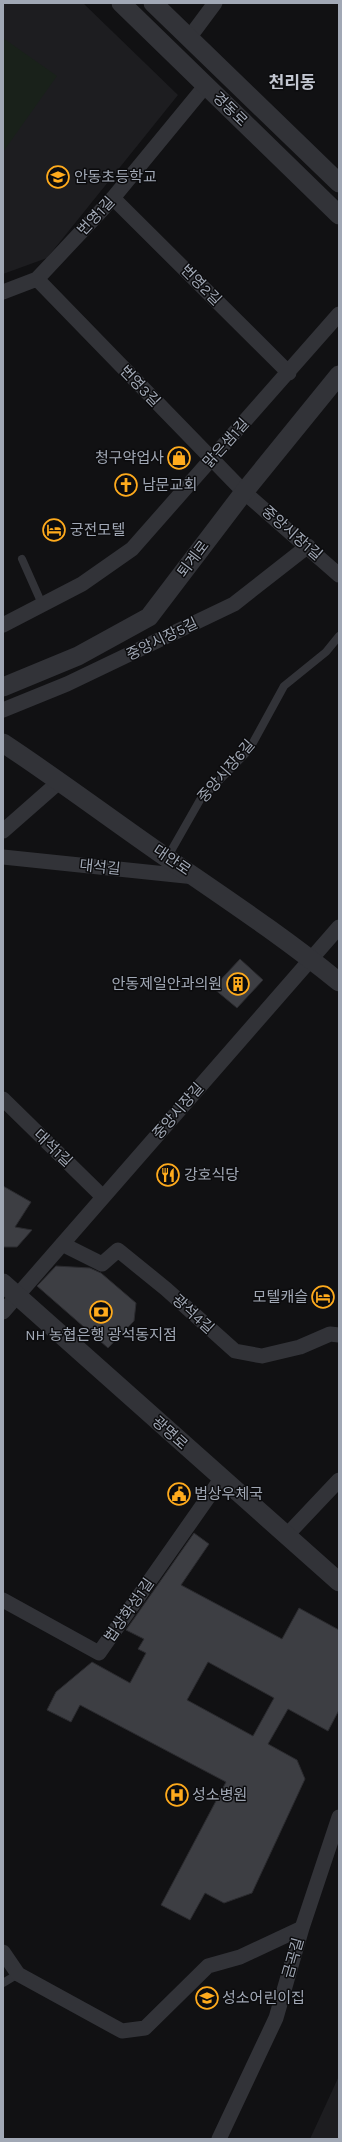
<svg xmlns="http://www.w3.org/2000/svg" width="342" height="2142" font-family="Karla,'Noto Sans KR',sans-serif">
	<style>
		.built { fill: #1d1d20 }
		.green { fill: #19211a }
		.building { fill: #3d3e43; stroke: #2b2b2f; fill-rule: evenodd }
		.lines { fill: none; stroke-linecap: round; stroke-linejoin: round }
		.service { stroke: #323338; stroke-width: 8 }
		.minor { stroke: #323338; stroke-width: 15 }
		.tertiary { stroke: #323338; stroke-width: 19 }
		.labels { text-anchor: middle; stroke-width: 3; stroke-linejoin: round; paint-order: stroke }
		.street-label { font-size: 15px; fill: #a1a8b5; stroke: #0c0c0e }
		.poi-label { font-size: 15px; fill: #a1a8b5; stroke: #0c0c0e; text-anchor: start }
		.quarter-label { font-size: 17px; font-weight: bold; fill: #c3c7d1; stroke: #0c0c0e }
	</style>
	<rect width="100%" height="100%" fill="#111113"/>
	<!-- built -->
	<path class="built" d="M3,3H83L178,95L47,258L3,274Z
		M339,2076V2139H310Z"/>
	<!-- green -->
	<path class="green" d="M3,38L57,76L3,152Z"/>
	<!-- building -->
	<path class="building" d="M240,959L263,980L237,1008L213,988Z
		M3,1186L31,1202L15,1227L32,1230L17,1247H3Z
		M56,1266L90,1268L101,1273L136,1303L134,1321L108,1348L37,1286Z
		M194,1533L209,1544L181,1585L282,1639L299,1608L339,1630V1710L328,1731L288,1709L268,1744L297,1760L305,1779L252,1893L224,1903L205,1893L190,1920L161,1905L226,1782L80,1705L71,1722L47,1710L56,1692L92,1662L130,1683L146,1653L138,1649L144,1639L126,1630ZM208,1662L274,1698L253,1736L187,1700Z"/>
	<g class="lines">
		<!-- service -->
		<path class="service" d="M22,559L42,604
			M167,858L200,800L249,750L284,686L326,652L339,636
			M3,1983L18,1974"/>
		<!-- minor -->
		<path class="minor" d="M189,38L215,3
			M113,198L289,373
			M37,279L244,492L339,575
			M3,292L37,279L113,198L206,85
			M3,625L82,584L132,549L339,314
			M3,710L67,684L234,604L308,546
			M3,831L60,781
			M3,857L195,877
			M3,1099L103,1197
			M62,1244L102,1264L118,1250L166,1289L235,1351L262,1356L300,1347L330,1334L339,1335
			M3,1312L339,927
			M286,1536L339,1480
			M3,1600L99,1653L221,1479
			M3,1952L18,1974L122,2031L145,2028L208,1966L240,1957L302,1928
			M219,2139L276,2018L302,1928L339,1817"/>
		<!-- tertiary -->
		<path class="tertiary" d="M121,3L339,215
			M153,3L339,183
			M3,687L78,656L149,617L244,492L339,375
			M3,743C59,780 112,820 167,858C225,898 284,937 339,982
			M3,1283L339,1582"/>
	</g>
	<!-- icons -->
	<defs>
		<g id="school-ring" transform="scale(1.15)"><circle r="9.5" fill="#0c0c0e" stroke="#ffab1d" stroke-width="1.5"/><path d="M0-5L7-2L0 1L-7-2ZM-4 1L0 2.5L4 1V4Q0 6-4 4Z" fill="#ffab1d"/></g>
		<g id="shop-ring" transform="scale(1.15)"><circle r="9.5" fill="#0c0c0e" stroke="#ffab1d" stroke-width="1.5"/><path d="M-5-2.5h2.3a2.7 3.5 0 0 1 5.4 0H5L5.5 6h-11ZM-1.5-2.5h3a1.5 2.3 0 0 0-3 0Z" fill="#ffab1d"/></g>
		<g id="church-ring" transform="scale(1.15)"><circle r="9.5" fill="#0c0c0e" stroke="#ffab1d" stroke-width="1.5"/><path d="M-1.2-6h2.4v3.5h3.3v2.4h-3.3V6h-2.4V-.1h-3.3v-2.4h3.3Z" fill="#ffab1d"/></g>
		<g id="hotel-ring" transform="scale(1.15)"><circle r="9.5" fill="#0c0c0e" stroke="#ffab1d" stroke-width="1.5"/><path d="M-6-4.5h1.5V1H6V5H4.5V3h-9V5H-6ZM-4 0a1.8 1.8 0 1 1 3.6 0ZM.5 0V-2.5h3Q6-2.5 6 0Z" fill="#ffab1d"/></g>
		<g id="building-ring" transform="scale(1.15)"><circle r="9.5" fill="#0c0c0e" stroke="#ffab1d" stroke-width="1.5"/><path d="M-4-6H4V6H1V3H-1V6H-4ZM-2.5-4.3h1.7v1.8h-1.7ZM.8-4.3h1.7v1.8H.8ZM-2.5-1h1.7V.8h-1.7ZM.8-1h1.7V.8H.8Z" fill="#ffab1d"/></g>
		<g id="restaurant-ring" transform="scale(1.15)"><circle r="9.5" fill="#0c0c0e" stroke="#ffab1d" stroke-width="1.5"/><path d="M-5-6h1v4h1v-4h1v4h1v-4h1v5L-1.5 .5V6h-2V.5L-5-1ZM5-6V6H3V1.5H1.5Q1.5-4 5-6Z" fill="#ffab1d"/></g>
		<g id="bank-ring" transform="scale(1.15)"><circle r="9.5" fill="#0c0c0e" stroke="#ffab1d" stroke-width="1.5"/><path d="M-6-4H6V4H-6ZM0-2.3a2.3 2.3 0 1 0 0 4.6a2.3 2.3 0 1 0 0-4.6Z" fill="#ffab1d"/></g>
		<g id="civic-ring" transform="scale(1.15)"><circle r="9.5" fill="#0c0c0e" stroke="#ffab1d" stroke-width="1.5"/><path d="M-.6-6.5H3V-4.5H.6V-3L4-1V1h2V6H-6V1h2V-1L-.6-3ZM-1.2 2.5V6h2.4V2.5Z" fill="#ffab1d"/></g>
		<g id="hospital-ring" transform="scale(1.15)"><circle r="9.5" fill="#0c0c0e" stroke="#ffab1d" stroke-width="1.5"/><path d="M-5-5h3v3.5h4V-5h3V5h-3V1.5h-4V5h-3Z" fill="#ffab1d"/></g>
	</defs>
	<g fill-rule="evenodd">
		<use href="#school-ring" x="58" y="177"/>
		<use href="#shop-ring" x="179" y="458"/>
		<use href="#church-ring" x="126" y="485"/>
		<use href="#hotel-ring" x="54" y="530"/>
		<use href="#building-ring" x="238" y="984"/>
		<use href="#restaurant-ring" x="168" y="1175"/>
		<use href="#hotel-ring" x="323" y="1297"/>
		<use href="#bank-ring" x="101" y="1312"/>
		<use href="#civic-ring" x="179" y="1494"/>
		<use href="#hospital-ring" x="177" y="1795"/>
		<use href="#school-ring" x="207" y="1998"/>
	</g>
	<g class="labels">
		<!-- street labels -->
		<g class="street-label">
			<text transform="translate(230 109) rotate(44)" y="5">경동로</text>
			<text transform="translate(96 216) rotate(-47)" y="5">번영1길</text>
			<text transform="translate(201 285) rotate(45)" y="5">번영2길</text>
			<text transform="translate(140 386) rotate(46)" y="5">번영3길</text>
			<text transform="translate(226 443) rotate(-48)" y="5">맑은샘1길</text>
			<text transform="translate(292 533) rotate(41)" y="5">중앙시장1길</text>
			<text transform="translate(193 559) rotate(-53)" y="5">퇴계로</text>
			<text transform="translate(162 639) rotate(-26)" y="5">중앙시장5길</text>
			<text transform="translate(226 771) rotate(-49)" y="5">중앙시장6길</text>
			<text transform="translate(172 860) rotate(34)" y="5">대안로</text>
			<text transform="translate(100 867) rotate(6)" y="5">대석길</text>
			<text transform="translate(178 1111) rotate(-49)" y="5">중앙시장길</text>
			<text transform="translate(53 1148) rotate(44)" y="5">대석1길</text>
			<text transform="translate(193 1314) rotate(42)" y="5">광석4길</text>
			<text transform="translate(170 1433) rotate(42)" y="5">광명로</text>
			<text transform="translate(129 1610) rotate(-55)" y="5">법상화성1길</text>
			<text transform="translate(293 1958) rotate(-74)" y="5">금곡길</text>
		</g>
		<!-- poi labels -->
		<g class="poi-label">
			<text x="74" y="182">안동초등학교</text>
			<text x="164" y="463" text-anchor="end">청구약업사</text>
			<text x="142" y="490">남문교회</text>
			<text x="70" y="535">궁전모텔</text>
			<text x="222" y="989" text-anchor="end">안동제일안과의원</text>
			<text x="184" y="1180">강호식당</text>
			<text x="308" y="1302" text-anchor="end">모텔캐슬</text>
			<text x="101" y="1340" text-anchor="middle">NH 농협은행 광석동지점</text>
			<text x="194" y="1499">법상우체국</text>
			<text x="192" y="1800">성소병원</text>
			<text x="222" y="2003">성소어린이집</text>
		</g>
		<!-- quarter labels -->
		<g class="quarter-label">
			<text x="292" y="88">천리동</text>
		</g>
	</g>
	<!-- border -->
	<rect width="342" height="2142" fill="none" stroke="#a1a8b5" stroke-width="8"/>
</svg>
